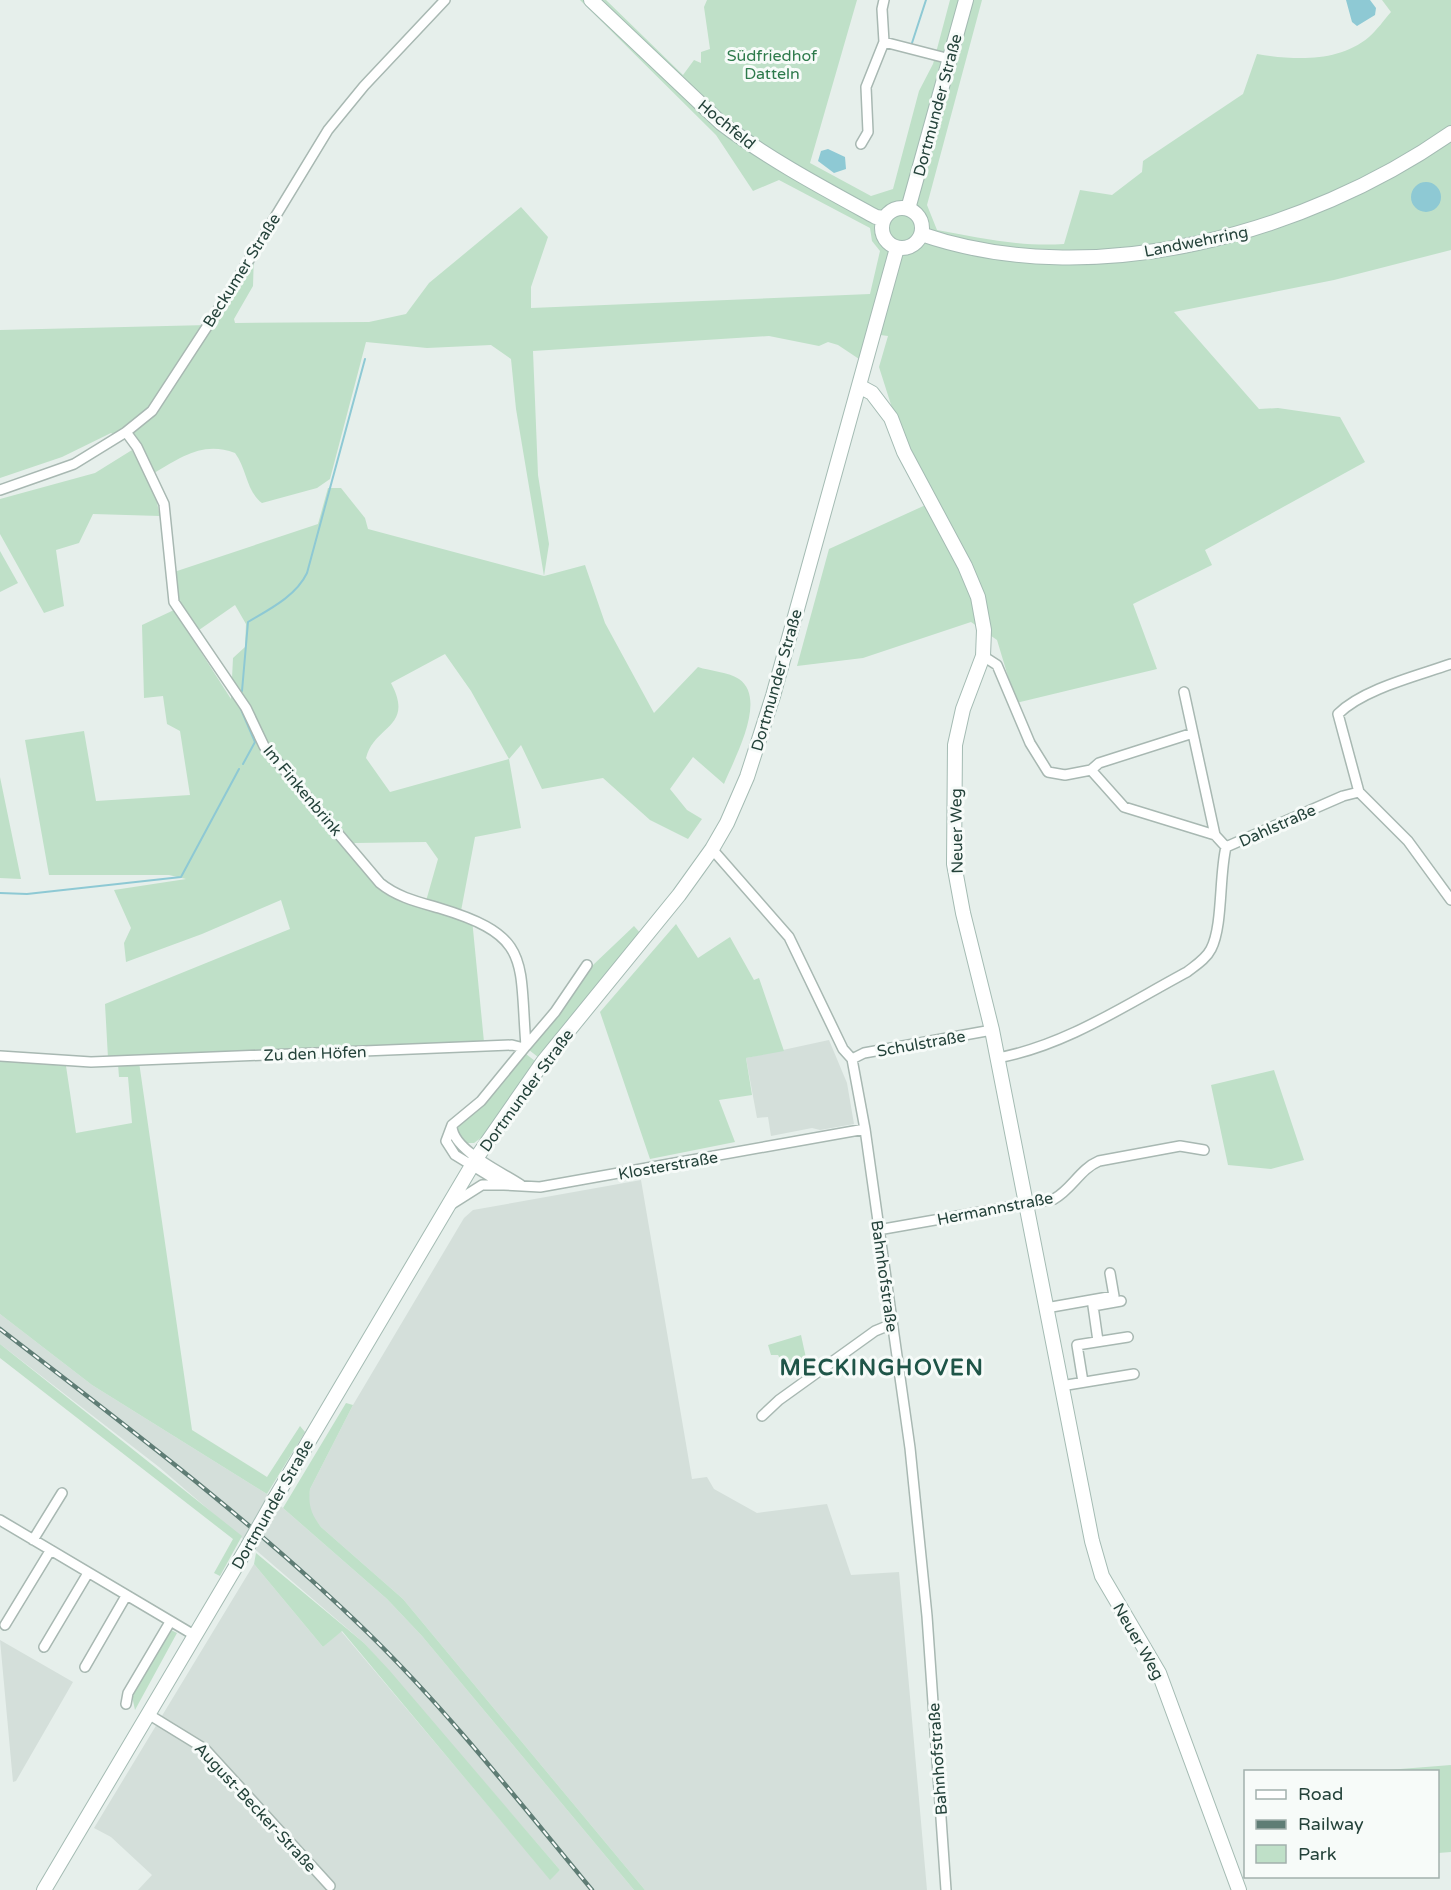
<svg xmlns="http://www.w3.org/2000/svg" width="1451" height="1890" font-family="'Varela Round',sans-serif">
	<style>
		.built { fill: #d4dfda }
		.green { fill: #bfe0c8; fill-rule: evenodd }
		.water { fill: #8ec9d4 }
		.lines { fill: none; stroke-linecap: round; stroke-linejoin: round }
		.stream { stroke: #8ec9d4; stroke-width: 2 }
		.street-casing { stroke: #a8b8b2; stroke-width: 12 }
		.secondary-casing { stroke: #a4bbb3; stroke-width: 16 }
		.street { stroke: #fff; stroke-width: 9 }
		.secondary { stroke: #fff; stroke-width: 14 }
		.rail-casing { stroke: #5f7d75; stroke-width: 4.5 }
		.rail { stroke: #f7fbf9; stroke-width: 2; stroke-dasharray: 7; stroke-linecap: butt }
		.secondary-bridge-casing { stroke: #a4bbb3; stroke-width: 16; stroke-linecap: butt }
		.secondary-bridge { stroke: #fff; stroke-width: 14 }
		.labels { text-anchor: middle; stroke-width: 6; stroke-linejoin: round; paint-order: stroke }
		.park-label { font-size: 16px; fill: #2d7a4b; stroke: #f7fbf9 }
		.street-label { font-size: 16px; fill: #24423a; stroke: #f7fbf9 }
		.district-label { font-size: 22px; font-weight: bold; letter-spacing: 1.5px; fill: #1f5548; stroke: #f7fbf9 }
	</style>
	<rect width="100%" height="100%" fill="#e6efeb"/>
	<!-- built -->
	<path class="built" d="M829,1040L847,1083L854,1124L820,1130L812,1128L771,1136L768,1117L757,1118L746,1058Z
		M641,1180L692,1479L707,1477L714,1489L757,1513L827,1504L851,1575L899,1572L927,1890H645L403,1599L321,1527L312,1516L308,1501L310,1489L353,1405L464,1218L473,1210Z
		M0,1314L92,1385L267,1494L387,1599L422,1636L634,1890H138L152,1875L111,1837L94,1828L254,1564L323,1647L341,1631L550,1879L560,1870L364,1643L159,1467L0,1344Z
		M0,1640L73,1682L16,1781L13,1782Z"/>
	<!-- green -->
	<path class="green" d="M580,0H606L683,75L694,60L701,63V52L710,49L704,7L707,0H857L810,163L871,196L893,189L919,91L933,64L950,0H982L927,205L937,230C979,238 1021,247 1064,244L1080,190L1112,195L1142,172L1143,161L1243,94L1257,54C1294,60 1338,63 1369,37C1377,30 1384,20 1391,12L1382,0H1451V250L1334,280L1174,312L1259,409L1278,408L1340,417L1365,462L1205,550L1212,565L1133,604L1157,669L1016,703L997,640L971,622L863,658L797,666L829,549L930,503L893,411L879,367L888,336L873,334L865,363L838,345L828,342L819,346L769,336L533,351L538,475L549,544L544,576L585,565L605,623L654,713L698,667C710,671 729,672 739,679C768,699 734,759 724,784L693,757L670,789L687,810L702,819L688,839L650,820L603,778L542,789L521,745L509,759L521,828L475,837L461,911L426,901L438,859L426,842L355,843L350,847L378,884L472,919L484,1042L108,1058L105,1004L290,929L281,900L202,934L126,962L124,943L131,928L114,890L186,879L169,875H49L25,740L84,731L96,801L190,795L180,731L167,724L163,696L144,698L142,625L174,610L231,699L233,658L245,647L246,624L235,605L199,630L178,598L174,572L318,524L328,488H341L365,518L368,529L544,576L516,409L511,359L491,345L427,348L366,342L330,479L317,488L262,503C246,491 247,469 235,453C203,441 182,457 154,473L136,436L130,432L154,412L254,253L253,286L234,319L235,323L369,322L406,314L429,283L521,207L548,237L531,287V308L870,294L880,251L872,241L870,228L779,180L753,191L716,135ZM445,654L471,691L509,759L390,792L366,758C374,725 415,728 391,683Z
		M208,325L150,410L115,435L111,433L62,457L0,478V330Z
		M132,450L155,494L160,516L93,514L79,543L56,550L64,606L44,613L0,534V499L95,473Z
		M0,551L18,583L0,592Z
		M0,777L21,879L0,878Z
		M676,924L698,958L730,937L754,980L759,978L784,1051L746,1058L752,1095L719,1100L735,1142L650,1159L600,1012Z
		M634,926L641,934L538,1057L529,1050L593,965Z
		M526,1054L535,1061L482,1137L474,1143H463L457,1129L458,1124L492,1096Z
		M0,1060L66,1066L76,1133L132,1123L128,1077H119L118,1064L139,1062L192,1430L267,1477L300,1426L305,1432L267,1494L92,1385L0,1314Z
		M1274,1070L1304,1160L1271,1169L1228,1165L1211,1085Z
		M801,1335L806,1358L788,1371L778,1355H771L768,1345Z
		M0,1344L242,1536L220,1576L214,1573L233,1539L0,1358Z
		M346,1403L353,1405L310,1489C308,1505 311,1514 321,1527L403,1599L645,1890H634L422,1636L387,1599L283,1508Z
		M256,1553L364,1643L390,1671L560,1870L550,1880L342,1631L323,1647L254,1564Z
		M171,1630L177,1633L135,1710L132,1696Z
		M1451,1765V1852L1438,1853V1772L1375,1771Z"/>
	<!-- water -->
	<path class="water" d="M1346,0H1370L1376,8L1375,15L1357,26L1352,22Z
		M828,149L845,157L846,169L834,173L818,161L821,151Z
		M1411 197a15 15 0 1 1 30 0a15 15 0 1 1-30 0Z"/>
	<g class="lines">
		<!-- stream -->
		<path class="stream" d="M912,43L926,0
			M242,691L248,622C270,609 296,596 307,573L365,359
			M240,707L255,742L243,764
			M0,893L27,894L181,877L239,769"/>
		<!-- street casing -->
		<g class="street-casing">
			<path id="street" d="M884,42L950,59
				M861,144L868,132L866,87L884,42L882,9L884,0
				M126,432L137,447L164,504L174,602L246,708L264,746L380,883C397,897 418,902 439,908C532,936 519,959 526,1046L481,1101L452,1125L446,1141L455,1155L504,1185L540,1187L865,1129
				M0,490L74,464L126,432L152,411L227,296L328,130L364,86L445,0
				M983,656L997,665L1030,743L1048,772L1065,775L1091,770
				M1184,692L1215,835L1226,847
				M1193,733L1099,763L1091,770L1124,807L1215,835
				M1359,792L1338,714C1363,689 1417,676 1451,664
				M1359,792L1408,841L1451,900
				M712,849L789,937L843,1049L852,1059L865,1129L910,1448L927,1616L946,1890
				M526,1046L555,1012L587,965
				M0,1056L91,1062L512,1045L524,1048
				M997,1058C1065,1046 1127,1004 1187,972C1196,965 1206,959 1211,949C1223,926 1219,876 1226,847L1343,796L1359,792
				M852,1059L864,1053L992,1030
				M452,1127C454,1151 502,1172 521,1185
				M452,1204L482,1185H501
				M878,1230L1054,1199C1072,1189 1080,1169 1099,1161L1180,1146L1204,1150
				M1046,1308L1114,1296L1110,1273
				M1098,1341L1093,1306L1121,1301
				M1083,1382L1077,1345L1128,1337
				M1061,1386L1134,1374
				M762,1416L779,1400L875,1331L892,1324
				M0,1520L194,1635
				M33,1540L62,1493
				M5,1625L50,1551
				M44,1647L88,1573
				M85,1667L126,1596
				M126,1704L128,1693L170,1622
				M148,1714L205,1749L330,1886"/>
		</g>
		<!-- secondary casing -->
		<g class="secondary-casing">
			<path id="secondary" d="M591,0L721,123C770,160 823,188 876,217L884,218
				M882 228a20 20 0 1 1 40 0a20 20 0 1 1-40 0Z
				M908,209L966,0
				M921,234C1092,293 1307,234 1451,133
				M859,386L872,393L891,418L904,452L965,566L978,597L984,630L983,656L963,709L955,745L954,864L963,913L992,1030L1092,1541L1102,1576L1159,1673L1239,1890
				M274,1500L477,1157L543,1062L679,895L712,849L727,823L747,777L773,696L897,248
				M44,1890L248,1546"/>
		</g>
		<!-- street -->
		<use href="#street" class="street"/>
		<!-- secondary -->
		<use href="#secondary" class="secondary"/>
		<!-- rail casing -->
		<g class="rail-casing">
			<path id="rail" d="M0,1329C126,1426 254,1522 368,1633C449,1712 520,1803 592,1890"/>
		</g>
		<!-- rail -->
		<use href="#rail" class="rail"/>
		<!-- secondary-bridge casing -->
		<g class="secondary-bridge-casing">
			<path id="secondary-bridge" d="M248,1546L274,1500"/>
		</g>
		<!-- secondary-bridge -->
		<use href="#secondary-bridge" class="secondary-bridge"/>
	</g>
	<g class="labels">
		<!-- park labels -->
		<g class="park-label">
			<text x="772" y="61">Südfriedhof<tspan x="772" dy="18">Datteln</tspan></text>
		</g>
		<!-- street labels -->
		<g class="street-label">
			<text transform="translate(937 105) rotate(-75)" y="6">Dortmunder Straße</text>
			<text transform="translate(727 124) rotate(39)" y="6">Hochfeld</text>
			<text transform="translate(1196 241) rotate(-11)" y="6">Landwehrring</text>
			<text transform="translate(241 270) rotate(-58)" y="6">Beckumer Straße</text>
			<text transform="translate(776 680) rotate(-74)" y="6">Dortmunder Straße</text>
			<text transform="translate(303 790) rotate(50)" y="6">Im Finkenbrink</text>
			<text transform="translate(1277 825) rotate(-24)" y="6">Dahlstraße</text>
			<text transform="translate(956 831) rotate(-91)" y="6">Neuer Weg</text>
			<text transform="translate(921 1043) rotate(-10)" y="6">Schulstraße</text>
			<text transform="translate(315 1053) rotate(-2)" y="6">Zu den Höfen</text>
			<text transform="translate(526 1090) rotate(-54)" y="6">Dortmunder Straße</text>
			<text transform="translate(668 1165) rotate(-10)" y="6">Klosterstraße</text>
			<text transform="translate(995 1208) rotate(-11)" y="6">Hermannstraße</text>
			<text transform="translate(885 1276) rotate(82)" y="6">Bahnhofstraße</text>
			<text transform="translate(272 1504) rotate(-60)" y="6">Dortmunder Straße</text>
			<text transform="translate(1139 1641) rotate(60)" y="6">Neuer Weg</text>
			<text transform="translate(937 1759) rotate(-94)" y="6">Bahnhofstraße</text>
			<text transform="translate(256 1807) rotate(47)" y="6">August-Becker-Straße</text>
		</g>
		<!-- district labels -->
		<g class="district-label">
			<text x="882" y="1375">MECKINGHOVEN</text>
		</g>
	</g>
	<!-- legend -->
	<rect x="1244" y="1770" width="195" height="108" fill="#f7fbf9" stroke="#a3b1ad" stroke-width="1.5"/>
	<rect x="1256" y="1790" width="30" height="9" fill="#ffffff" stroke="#a3b1ad" stroke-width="1.5"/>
	<text x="1298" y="1800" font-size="18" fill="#24423a">Road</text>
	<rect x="1256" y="1820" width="30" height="9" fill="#5f7d75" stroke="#a3b1ad" stroke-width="1.5"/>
	<text x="1298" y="1830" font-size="18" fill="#24423a">Railway</text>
	<rect x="1256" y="1845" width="30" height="18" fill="#bfe0c8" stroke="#a3b1ad" stroke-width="1.5"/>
	<text x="1298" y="1860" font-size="18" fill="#24423a">Park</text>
</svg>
